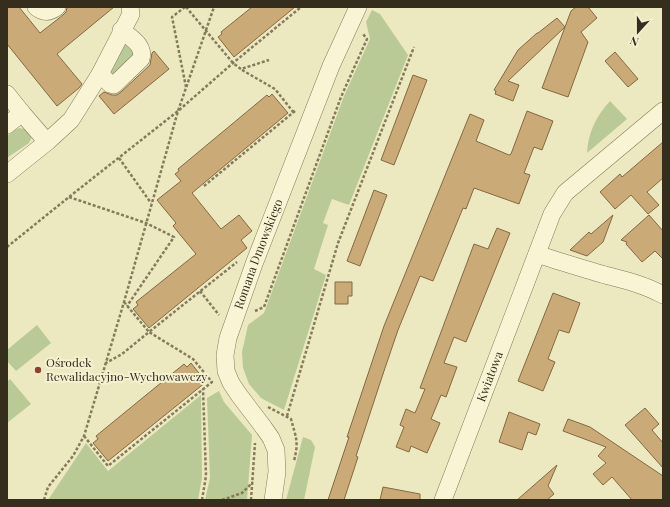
<svg xmlns="http://www.w3.org/2000/svg" width="670" height="507" font-family="'Playfair Display',serif">
	<style>
		.green { fill: #b9ca96 }
		.building { fill: #caab78; stroke: #846940 }
		.lines { fill: none; stroke-linecap: round; stroke-linejoin: round }
		.minor-casing { stroke: #857a59; stroke-width: 18 }
		.path { stroke: #857a59; stroke-width: 2.5; stroke-dasharray: 3 2; stroke-linecap: butt }
		.minor { stroke: #f8f4d4; stroke-width: 17 }
		.poi-dot { fill: #92402b; stroke: #f4f1d1; stroke-width: 1.5 }
		.labels { text-anchor: middle; stroke-width: 4; stroke-linejoin: round; paint-order: stroke }
		.street-label { font-size: 12px; fill: #352e1d; stroke: #f4f1d1 }
		.poi-label { font-size: 12px; fill: #352e1d; stroke: #f4f1d1; text-anchor: start }
	</style>
	<rect width="100%" height="100%" fill="#ece9c1"/>
	<!-- green -->
	<path class="green" d="M372,10L380,14L408,55L349,205L332,199L323,223L328,225L314,269L326,275L284,410L261,398L249,384L243,368L242,352L248,325L264,313L344,96L370,39L366,22Z
		M126,44L137,51L112,78L108,74L124,46Z
		M610,101L627,119L587,153C588,133 596,116 610,101Z
		M19,128C27,129 31,131 31,139L29,143L7,158V136L15,130Z
		M37,325L51,343L16,371L7,361V350Z
		M10,379L31,404L7,423V382Z
		M219,391L224,402L252,435L247,500H205L210,478L207,398Z
		M201,395L202,478L198,500H124L114,499L112,500H48L86,443L108,471Z
		M303,437L311,440L315,447L304,500H286Z"/>
	<!-- building -->
	<path class="building" d="M7,7H19L40,33L63,15L66,12L67,7H114L57,54L82,84L79,88L57,106L7,44Z
		M252,7H295L234,57L218,37L222,34L221,32Z
		M576,7H588L597,18L581,32L588,42L568,97L542,88L571,11Z
		M557,18L565,27L508,81L519,85L513,101L495,94L496,91L494,90L518,50L537,33H538Z
		M154,51L169,69L114,114L99,96L104,92L112,95H117L121,92L150,65L152,53Z
		M615,52L638,79L628,87L605,61Z
		M413,75L427,80L394,165L381,160Z
		M272,94L288,113L192,193L221,229L239,215L252,231L241,240L247,248L149,328L133,309L138,305L136,302L196,254L173,226L176,223L157,200L181,181L175,174L179,171L178,169L267,95L269,97Z
		M527,111L553,121L542,150L534,147L524,173L530,175L519,204L474,188L466,209L463,208L433,281L420,276L398,330L384,371L356,456L358,457L344,500H328L349,437H347L384,326L470,114L484,120L476,141L509,155L511,154Z
		M663,142V178L647,192L659,205L648,214L631,195L615,209L600,192L620,174L622,177Z
		M374,190L387,195L360,266L347,261Z
		M613,215L603,242L587,256L570,250L589,232L591,234Z
		M649,215L663,231V259L655,251L642,262L626,244L627,242L621,240Z
		M497,228L510,233L466,342L454,337L444,363L457,367L446,397L441,395L431,419L440,423L427,453L411,446L409,452L396,447L404,427L400,425L406,409L415,413L425,389L420,388L474,244L488,249Z
		M335,282H352V296H348V304H335Z
		M553,293L580,303L569,333L559,330L548,359L555,362L543,391L518,381Z
		M191,363L206,382L108,461L93,443L98,439L96,436L184,364L187,367Z
		M645,408L659,424L652,430L663,443V468L625,425Z
		M509,412L540,424L536,435L528,432L522,450L499,442Z
		M568,419L590,427L663,476V500H632L612,477L603,485L593,474L606,463L598,456L606,447L563,431Z
		M557,465L548,486L554,494L547,500H517Z
		M383,487L420,494V500H380Z"/>
	<g class="lines">
		<!-- minor casing -->
		<g class="minor-casing">
			<g id="minor">
				<path d="M36,7C43,13 49,13 57,7"/>
				<path d="M100,74L110,84L114,85L141,59C145,45 131,38 121,30"/>
				<path d="M7,94L22,113L7,125"/>
				<path d="M22,113L47,142"/>
				<path d="M7,174L47,142L71,120L100,74L131,14L130,7"/>
				<path d="M537,254C560,262 582,268 605,275C625,280 645,285 663,295"/>
				<path id="s1" d="M273,500L277,472L276,450L271,438L264,428L239,395L231,383L226,371L225,355L228,338L254,264L331,66L358,7"/>
				<path id="s2" d="M443,500L552,214L565,193L663,111"/>
			</g>
		</g>
		<!-- path -->
		<path class="path" d="M185,7L172,17L186,87
			M186,7L233,63L241,69L269,60
			M242,70L275,89L294,113
			M119,158L151,203
			M204,186L295,111
			M69,197L146,223L174,237L127,306
			M7,247L69,197L178,111L233,63L301,7
			M200,291L219,315
			M124,302L149,332L237,262
			M255,311L264,307L341,97L367,39L363,34
			M268,407L291,419C296,438 299,441 294,461
			M287,416L338,243L414,47
			M84,436L108,466L212,382L193,359L149,332L122,354L106,363
			M44,500L48,487L73,456L84,436L124,302L178,111L214,7
			M202,500L206,476L203,389
			M222,500L242,493L253,482
			M251,500L255,443"/>
		<!-- minor -->
		<use href="#minor" class="minor"/>
	</g>
	<!-- markers -->
	<circle class="poi-dot" cx="38" cy="370" r="4"/>
	<g class="labels">
		<!-- street labels -->
		<g class="street-label">
			<text dy="4" stroke="none"><textPath href="#s1" startOffset="267">Romana Dmowskiego</textPath></text>
			<text dy="4" stroke="none"><textPath href="#s2" startOffset="132">Kwiatowa</textPath></text>
		</g>
		<!-- poi labels -->
		<g class="poi-label">
			<text x="46" y="367">Ośrodek<tspan x="46" dy="14">Rewalidacyjno-Wychowawczy</tspan></text>
		</g>
	</g>
	<!-- border -->
	<rect width="670" height="507" fill="none" stroke="#352e1d" stroke-width="16"/>
	<!-- north arrow -->
	<g transform="translate(638 32) rotate(201)" stroke="#f4f1d1" stroke-width="3" paint-order="stroke">
	<path d="M0-3L7 15L0 10L-7 15Z" fill="#352e1d"/>
	<text y="-6" font-size="11" font-weight="bold" text-anchor="middle" fill="#352e1d">N</text>
	</g>
</svg>
